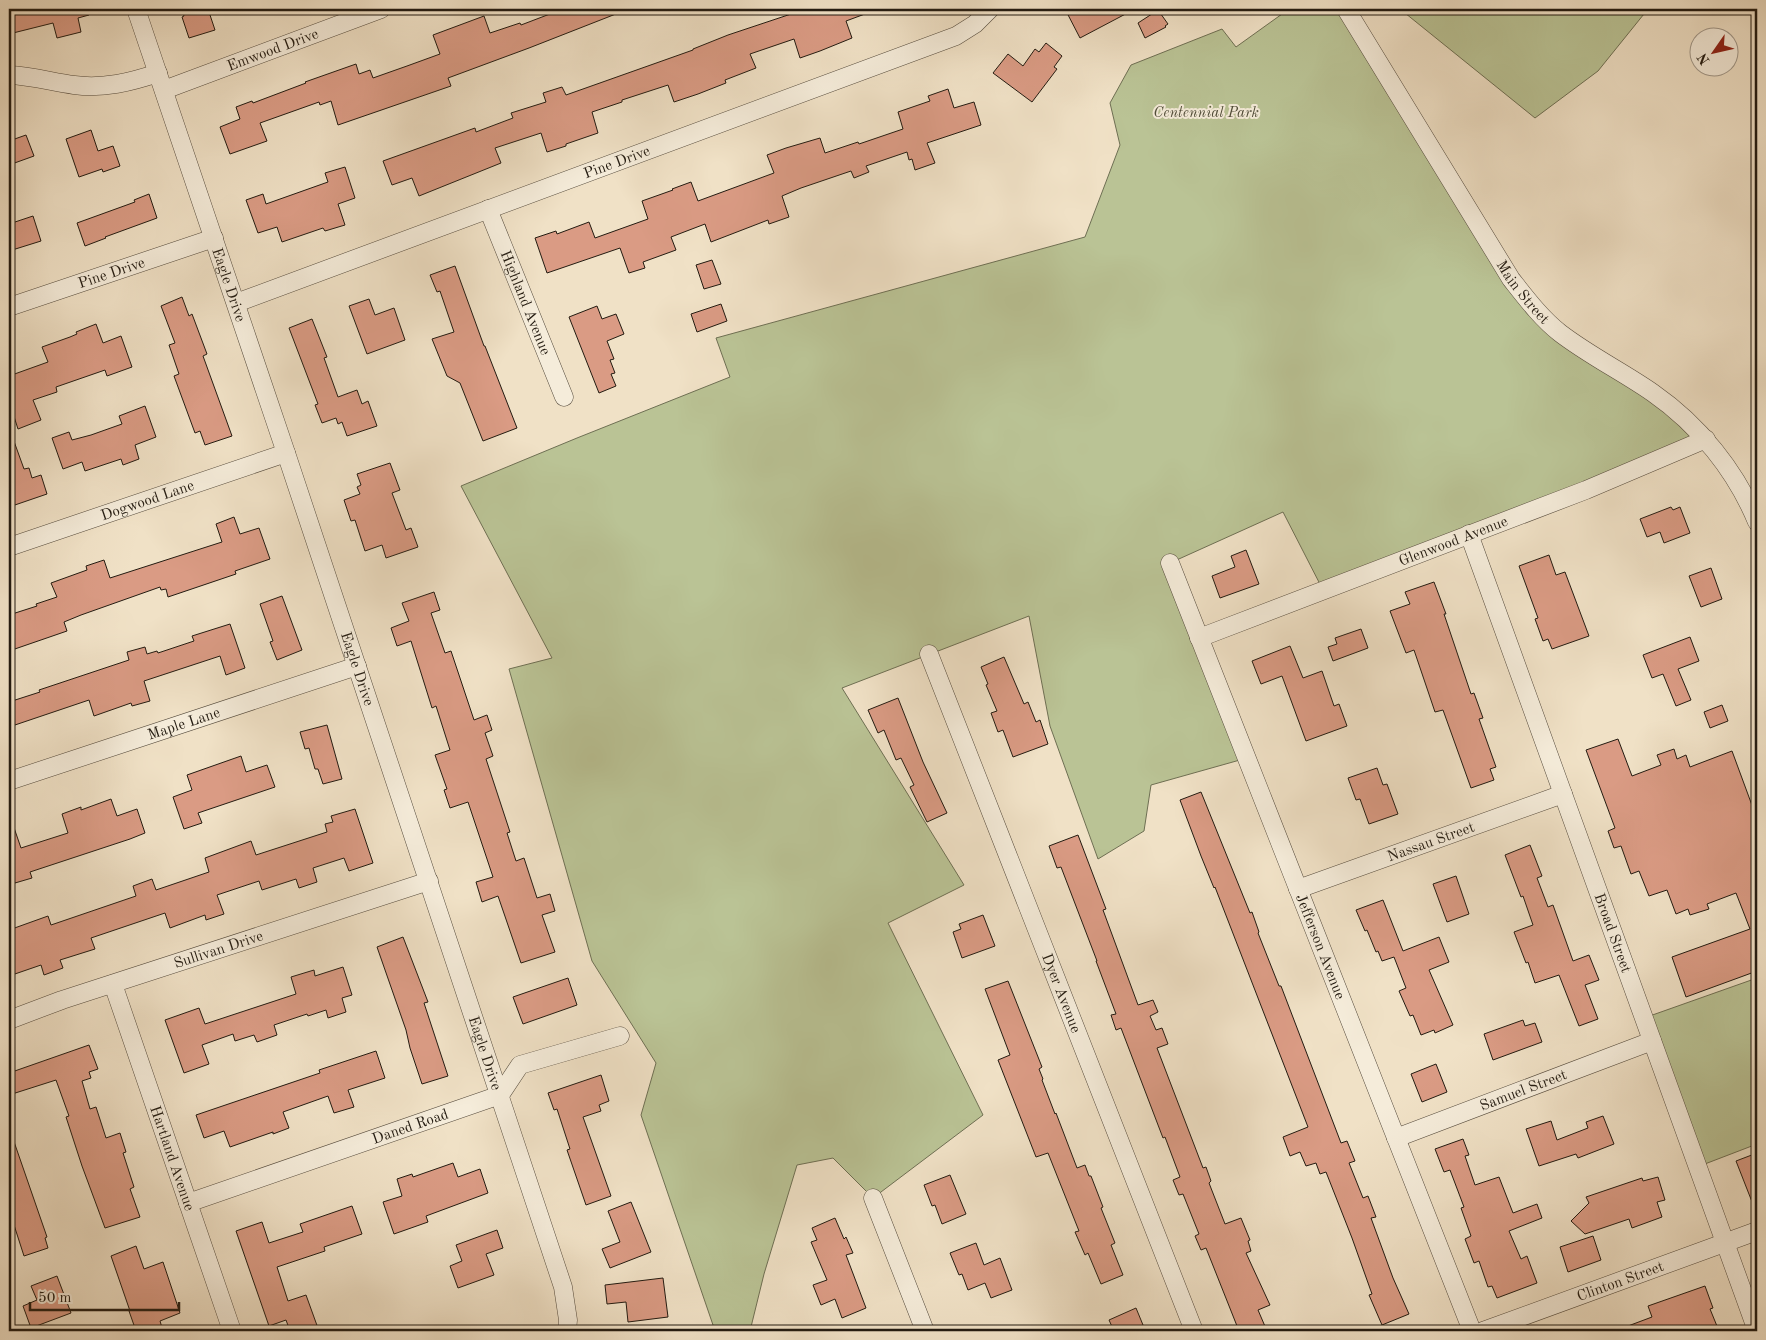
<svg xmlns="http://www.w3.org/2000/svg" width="1766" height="1340" font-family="'Old Standard TT',serif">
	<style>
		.green { fill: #bac395; stroke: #6e6f53 }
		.building { fill: #da9b84; stroke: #231b11 }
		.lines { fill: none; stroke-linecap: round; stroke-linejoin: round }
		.street-casing { stroke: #564c3e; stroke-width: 19 }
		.street { stroke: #f5ecda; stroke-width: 18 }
		.labels { text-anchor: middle; stroke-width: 4; stroke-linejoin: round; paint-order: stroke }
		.street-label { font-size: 15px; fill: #231b11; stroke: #f5ecda }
		.park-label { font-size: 15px; font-style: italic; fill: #504d39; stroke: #f5ecda }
	</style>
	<rect width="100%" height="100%" fill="#f0e1c6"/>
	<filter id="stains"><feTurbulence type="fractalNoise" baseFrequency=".004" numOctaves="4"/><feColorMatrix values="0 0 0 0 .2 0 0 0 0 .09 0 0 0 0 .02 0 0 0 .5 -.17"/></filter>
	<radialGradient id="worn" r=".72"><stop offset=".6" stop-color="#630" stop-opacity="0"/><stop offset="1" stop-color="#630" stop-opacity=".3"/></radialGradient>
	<!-- green -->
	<path class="green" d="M1289,9H1346L1533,307L1706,439L1323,590L1283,512L1170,563L1247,758L1151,785L1144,831L1098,859L1050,726L1029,616L842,688L964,885L888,923L983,1115L873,1198L833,1158L797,1165L764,1274L750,1331H713V1325L641,1115L656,1063L592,961L509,669L552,658L461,486L577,438L730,377L716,338L1085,237L1120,145L1110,103L1131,65L1222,29L1236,47Z
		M1400,9H1648L1598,71L1535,118Z
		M1757,978V1144L1697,1167L1644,1018Z"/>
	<!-- building -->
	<path class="building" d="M9,9H88L89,15L78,18L81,32L57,38L53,23L9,34Z
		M182,9H208L215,30L189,38L182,17L184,16Z
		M563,9H626V10L529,48L448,78L451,86L338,125L331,101L320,105L319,102L260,123L267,141L230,154L220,127L240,119L236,107L252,101L253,103L306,83L305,82L356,64L359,74L370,70L373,78L407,66L440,54L433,35L484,16L490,33L520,23L521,25Z
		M806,9H873V11L846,21L852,38L820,51L800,58L794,39L750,54L756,68L725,80L726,83L698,94L674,102L668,85L622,100V102L592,112L598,133L566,144V146L547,152L541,133L495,148L501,163L419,196L412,178L392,185L383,161L475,128L476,132L513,118L511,113L546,102L543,93L562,87L566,95L693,50V49L728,35Z
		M1065,9H1135L1080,38Z
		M1158,10L1168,24L1165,26L1166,27L1145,38L1138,23Z
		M1046,43L1062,56L1054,67L1057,69L1032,102L993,73L1008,54L1023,66L1035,49L1039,52Z
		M948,89L954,108L974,102L981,125L927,143L935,163L915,170L912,159L909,160L907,152L866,166L869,172L854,178L851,171L801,188L782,196L789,217L769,224L768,220L711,242L705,224L671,237L676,250L643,262L645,268L629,273L620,248L547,273L535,238L556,231L557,234L589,222L595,238L648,219L642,201L673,190L672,189L691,182L698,201L774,173L767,155L786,148L820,138L825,153L858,142L859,144L903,129L898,112L930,101L928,96Z
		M91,130L98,151L113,146L120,166L103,172L102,169L79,177L66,139Z
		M26,135L34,156L9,165V141Z
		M345,167L355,198L338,204L345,225L325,231L323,228L282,242L277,227L258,233L246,200L263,194L266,204L328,182L325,173Z
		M149,194L157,218L105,237L106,238L85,246L77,223L135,202L134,200Z
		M33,216L41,241L9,251V224Z
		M712,260L721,284L704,289L696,265Z
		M455,266L484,346H485L517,428L483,441L460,383L447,376L432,339L454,332L440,291L437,292L430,275Z
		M182,297L189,316L192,314L207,354L203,356L232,436L205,445L200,431L195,433L174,376L179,374L169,345L175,343L161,306Z
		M369,299L375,315L394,308L405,340L367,354L349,306Z
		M721,304L727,321L697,332L691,314Z
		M597,306L602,319L616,314L624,334L607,341L614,359L610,360L615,373L611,374L616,386L599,393L569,317Z
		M312,319L327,357L324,358L338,397L357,390L362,404L368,401L377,426L347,436L342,422L338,424L336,418L322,423L315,405L318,404L289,328Z
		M96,324L103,343L121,336L132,367L107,376L105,370L56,387L57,392L33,400L41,420L18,429L9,401V376L48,362L42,347L70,337L77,334L76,332Z
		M145,406L156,437L135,445L139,459L123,465L121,459L85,471L82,462L63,469L52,438L69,432L72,440L91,435L122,424L119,416Z
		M9,433H11L24,469L29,468L32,478L41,475L47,494L9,507Z
		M390,463L400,490L392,493L406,530L411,528L418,547L386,558L382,545L365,551L355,520L351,521L344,500L360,494L357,487L361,485L357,474Z
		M1671,507L1673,510L1680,507L1690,533L1664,543L1660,532L1647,537L1640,519Z
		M234,517L240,534L259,528L270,559L235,571L236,574L168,597L166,589L161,590L160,587L81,615L64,622L67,631L9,651V615L37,606L36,604L57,597L51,583L87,570L86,566L104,560L110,578L222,542L216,524Z
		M1246,550L1259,584L1220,598L1212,576L1235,567L1231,556Z
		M1549,555L1556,575L1565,572L1589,636L1552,649L1548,639L1543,641L1535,619L1538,618L1519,566Z
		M1711,568L1722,599L1701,607L1689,576Z
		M1434,582L1446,614H1444L1471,694L1474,693L1483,718L1479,719L1496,767L1490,769L1494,780L1471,788L1443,710L1435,712L1414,650L1406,653L1390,611L1410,604L1405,592Z
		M434,592L440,610L431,613L445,653L451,651L474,720L487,715L492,730L485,733L493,756L486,759L510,832L507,833L516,861L524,858L537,898L550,894L555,911L542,915L555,952L521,963L498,896L482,902L476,882L493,877L468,802L450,808L444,790L447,789L435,755L450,750L436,706L432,708L411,641L397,646L391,628L409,621L402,603Z
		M282,596L302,650L277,660L270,642L273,641L260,604Z
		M230,624L245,668L226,675L220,656L144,681L150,701L132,706L131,703L94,716L89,700L9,727V702L40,692L39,690L129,660L127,652L145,647L147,654L157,651L158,653L194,641L192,636Z
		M1361,629L1368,648L1333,661L1328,647L1337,644L1335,638Z
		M1690,637L1699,661L1678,669L1691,700L1676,706L1663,674L1652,678L1643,655Z
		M1290,646L1303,678L1322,671L1334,706L1339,704L1347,726L1306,741L1282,676L1261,684L1252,661Z
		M1004,657L1024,704L1028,702L1036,722L1040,720L1048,744L1013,757L1003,730L998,732L991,713L997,711L986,685L988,684L981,667Z
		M898,698L923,762L947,813L927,822L910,787L914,785L901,758L896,760L884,730L878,733L868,710Z
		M1722,705L1728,721L1710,728L1704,712Z
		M327,725L342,779L323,784L318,769H315L309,748L305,749L300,732Z
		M1618,739L1632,776L1661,765L1657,755L1674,749L1677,759L1686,755L1690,767L1732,751L1753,808L1757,807V845L1753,846L1757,859V971L1686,997L1672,957L1750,929L1736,893L1707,904L1709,909L1690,915L1688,909L1676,914L1667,890L1649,896L1639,871L1631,874L1621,846L1614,848L1608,831L1615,828L1586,750Z
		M241,756L246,772L267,765L275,787L198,813L202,823L184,829L173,797L192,790L187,775Z
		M1377,768L1383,785L1387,784L1398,814L1369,824L1360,799L1356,800L1348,778Z
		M1201,792L1250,913L1252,912L1259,932L1258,933L1279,986H1281L1341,1143L1347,1141L1355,1161L1349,1163L1363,1198L1368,1196L1376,1217L1371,1218L1393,1278L1409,1314L1382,1325L1369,1295L1372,1294L1352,1238L1326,1172L1320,1174L1316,1163L1306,1166L1300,1152L1290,1156L1283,1137L1308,1127L1215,887L1214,888L1201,856L1180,800Z
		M111,799L117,816L137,809L145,833L130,839L30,872L32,878L15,883L13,877L9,879V819H11L21,848L68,833L62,814L81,807V810Z
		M355,809L373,863L349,871L344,858L313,868L317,882L299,888L296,879L262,890L259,881L217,895L224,914L206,920L205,915L170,928L165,913L91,938L95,949L60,960L63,968L44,975L41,965L9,976V930L48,916L51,925L136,896L133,886L152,879L156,890L209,872L205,858L251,841L256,855L327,832L325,824L333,822L331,816Z
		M1078,835L1106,909L1103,910L1138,1005L1153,1000L1158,1012L1150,1016L1156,1030L1162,1028L1168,1044L1157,1048L1203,1168L1206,1167L1211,1181L1209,1183L1225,1224L1241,1218L1250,1240L1248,1241L1251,1251L1246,1253L1270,1305L1258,1310L1267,1331H1239L1206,1248L1201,1250L1195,1236L1199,1234L1183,1194L1179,1195L1173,1180L1180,1177L1165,1137L1163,1138L1121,1028L1116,1030L1111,1015L1116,1014L1096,961H1097L1061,867L1057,868L1049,846Z
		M1530,845L1542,876L1537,878L1548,907L1553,905L1573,961L1589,955L1599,980L1585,985L1598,1019L1579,1026L1559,975L1535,983L1528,962L1526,963L1514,932L1533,925L1523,896L1521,897L1505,855Z
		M1456,876L1469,914L1447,922L1433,884Z
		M1383,900L1403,951L1439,937L1449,962L1429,970L1453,1025L1435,1033L1434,1030L1421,1035L1413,1015L1410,1016L1399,991L1406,988L1394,957L1382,961L1378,951L1376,952L1367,930L1365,931L1356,910Z
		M983,915L995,946L962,958L953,932L961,929L959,924Z
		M403,937L428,1002L424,1003L448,1076L422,1084L410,1048L406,1030L377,947Z
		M343,967L352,995L342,998L346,1012L328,1018L326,1010L308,1016L307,1014L274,1025L277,1035L257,1042L254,1035L235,1041L233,1034L202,1045L209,1064L184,1073L165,1020L199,1008L205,1024L296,994L291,977L314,970L315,976Z
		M568,978L577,1005L523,1024L513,997Z
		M1008,981L1042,1067L1039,1069L1043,1079L1042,1080L1055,1114L1056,1113L1077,1168L1085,1165L1089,1176H1091L1103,1207L1101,1208L1115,1243L1111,1245L1123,1275L1101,1284L1088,1253L1085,1255L1075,1232L1079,1231L1048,1153L1036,1157L998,1060L1010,1055L985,989Z
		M1523,1020L1525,1026L1535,1023L1542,1042L1493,1060L1484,1034Z
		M89,1045L98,1069L89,1072L91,1078L82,1081L90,1109L96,1107L106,1138L120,1133L126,1152L123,1153L134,1187L130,1189L140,1217L105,1228L82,1166L66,1117L69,1116L56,1080L9,1095V1073Z
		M376,1051L385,1078L348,1090L354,1107L334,1113L328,1096L283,1112L289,1128L273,1134V1132L230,1147L224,1131L204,1138L196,1115L320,1073L319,1070Z
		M1436,1064L1447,1092L1422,1102L1411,1074Z
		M601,1075L609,1101L599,1105L601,1111L583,1117L611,1196L586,1205L567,1150L570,1149L557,1109L554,1110L548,1093Z
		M1603,1116L1614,1144L1578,1158L1576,1154L1539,1166L1526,1129L1551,1121L1557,1140L1588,1128L1586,1122Z
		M11,1133L47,1237L45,1238L48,1248L24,1256L14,1225L9,1227V1134Z
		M1463,1139L1469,1155L1465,1156L1475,1185L1499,1177L1513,1213L1537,1204L1542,1218L1509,1231L1521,1259L1527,1256L1537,1283L1497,1298L1492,1286L1488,1287L1479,1261L1474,1263L1465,1239L1471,1236L1461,1208L1464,1207L1450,1170L1444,1172L1435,1149Z
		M1757,1153V1212H1756L1736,1161Z
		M453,1163L458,1177L480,1169L488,1193L426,1216L428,1222L394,1234L383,1202L402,1196L397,1179L412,1174L413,1177Z
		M950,1175L966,1214L942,1224L935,1205L932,1206L924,1185Z
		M1658,1177L1665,1200L1657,1202L1662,1217L1632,1228L1629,1219L1585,1234L1571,1221L1589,1203L1586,1197L1642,1178L1643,1181Z
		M631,1202L651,1252L610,1268L602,1249L620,1242L608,1211Z
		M352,1206L362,1234L324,1247L325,1251L277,1267L288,1301L306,1295L319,1331H290L286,1320L269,1326L236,1231L262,1222L269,1243L303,1232L300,1224Z
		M835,1218L844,1239L846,1237L853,1253L846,1255L866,1308L842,1318L835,1299L821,1305L813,1285L827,1280L811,1242L817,1240L812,1228Z
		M497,1230L503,1248L486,1254L494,1275L458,1288L450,1266L462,1261L456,1245Z
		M1593,1236L1601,1260L1568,1272L1560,1247Z
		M976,1243L984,1265L1000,1258L1012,1290L991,1298L985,1283L968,1290L962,1274L959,1275L950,1253Z
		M136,1246L144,1269L163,1262L180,1313L160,1321L163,1331H136L129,1311H130L111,1256Z
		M57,1276L71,1313L31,1328L23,1306L37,1300L31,1286Z
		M663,1278L668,1317L628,1322L626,1302L607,1304L605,1285Z
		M1705,1286L1713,1308L1710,1309L1719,1331H1620V1329L1652,1317L1648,1306Z
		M1136,1308L1143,1325L1139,1327L1141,1331H1114L1109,1320Z"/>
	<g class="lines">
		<!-- street casing -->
		<g class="street-casing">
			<g id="street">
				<path id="s1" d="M136,9L286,453L563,1287L568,1320L567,1331"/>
				<path id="s2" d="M1346,9L1511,279C1526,298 1541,318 1560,333C1590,356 1623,372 1653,393C1699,425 1736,471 1757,522"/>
				<path d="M9,75C32,76 52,82 74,85C104,89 131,82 158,73"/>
				<path id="s3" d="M164,90L381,9"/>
				<path id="s4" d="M488,209L564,397"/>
				<path id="s5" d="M236,303L956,36L975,24L990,9"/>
				<path id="s6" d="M9,307L214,238"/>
				<path id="s7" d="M1469,534L1757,1331"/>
				<path id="s8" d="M9,547L286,453"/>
				<path id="s9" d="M1170,563L1472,1331"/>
				<path id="s10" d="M1199,638L1586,490L1706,439"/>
				<path id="s11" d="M929,654L1194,1331"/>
				<path id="s12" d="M9,781L357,666"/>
				<path id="s13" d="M1298,889L1563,794"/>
				<path id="s14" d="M113,984L232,1331"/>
				<path id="s15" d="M9,1020L62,1000L429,881"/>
				<path id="s16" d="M1396,1138L1652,1041"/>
				<path d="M873,1198L925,1331"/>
				<path id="s17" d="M188,1203L500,1095L520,1065L620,1036"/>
				<path id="s18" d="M1483,1331L1757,1231"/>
			</g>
		</g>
		<!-- street -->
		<use href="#street" class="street"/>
	</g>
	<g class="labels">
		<!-- street labels -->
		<g class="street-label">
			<text dy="5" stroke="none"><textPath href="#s3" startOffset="116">Emwood Drive</textPath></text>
			<text dy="5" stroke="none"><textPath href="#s5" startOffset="406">Pine Drive</textPath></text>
			<text dy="5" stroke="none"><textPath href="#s6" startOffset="108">Pine Drive</textPath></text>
			<text dy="5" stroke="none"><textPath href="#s1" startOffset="291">Eagle Drive</textPath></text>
			<text dy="5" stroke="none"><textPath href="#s2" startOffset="334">Main Street</textPath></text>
			<text dy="5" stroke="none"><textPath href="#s4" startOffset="101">Highland Avenue</textPath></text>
			<text dy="5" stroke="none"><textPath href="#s8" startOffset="146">Dogwood Lane</textPath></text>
			<text dy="5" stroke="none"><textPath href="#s10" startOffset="272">Glenwood Avenue</textPath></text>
			<text dy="5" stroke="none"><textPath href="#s1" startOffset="696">Eagle Drive</textPath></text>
			<text dy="5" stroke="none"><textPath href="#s12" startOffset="184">Maple Lane</textPath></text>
			<text dy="5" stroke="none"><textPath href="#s13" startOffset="141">Nassau Street</textPath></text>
			<text dy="5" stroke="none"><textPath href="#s7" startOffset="424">Broad Street</textPath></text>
			<text dy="5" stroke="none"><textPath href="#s9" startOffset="412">Jefferson Avenue</textPath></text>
			<text dy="5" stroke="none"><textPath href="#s15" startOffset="221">Sullivan Drive</textPath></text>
			<text dy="5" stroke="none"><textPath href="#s11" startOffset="364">Dyer Avenue</textPath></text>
			<text dy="5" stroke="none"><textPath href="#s1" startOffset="1101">Eagle Drive</textPath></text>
			<text dy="5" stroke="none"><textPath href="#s16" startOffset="136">Samuel Street</textPath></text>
			<text dy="5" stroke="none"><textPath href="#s17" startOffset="235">Daned Road</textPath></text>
			<text dy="5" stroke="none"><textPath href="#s14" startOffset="184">Hartland Avenue</textPath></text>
			<text dy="5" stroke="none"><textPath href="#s18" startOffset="146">Clinton Street</textPath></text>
		</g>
		<!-- park labels -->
		<g class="park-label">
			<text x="1206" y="117">Centennial Park</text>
		</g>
	</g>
	<!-- margin -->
	<rect width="1766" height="1340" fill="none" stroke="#f0e1c6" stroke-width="30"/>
	<rect x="10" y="10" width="1746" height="1320" fill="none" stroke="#231b11" stroke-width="2.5"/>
	<rect x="15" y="15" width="1736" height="1310" fill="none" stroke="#231b11"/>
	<!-- north arrow -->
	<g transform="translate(1714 52) rotate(236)"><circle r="24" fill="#f5ecda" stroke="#a1988a"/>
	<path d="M0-4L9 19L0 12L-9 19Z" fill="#8f2418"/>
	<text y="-8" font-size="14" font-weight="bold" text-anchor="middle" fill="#231b11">N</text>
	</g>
	<!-- scale -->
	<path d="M30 1302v8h149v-8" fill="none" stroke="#231b11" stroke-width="2.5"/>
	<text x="38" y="1302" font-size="15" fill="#231b11" stroke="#f5ecda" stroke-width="4" paint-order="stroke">50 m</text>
	<rect width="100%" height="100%" filter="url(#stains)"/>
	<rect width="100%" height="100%" fill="url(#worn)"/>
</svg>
